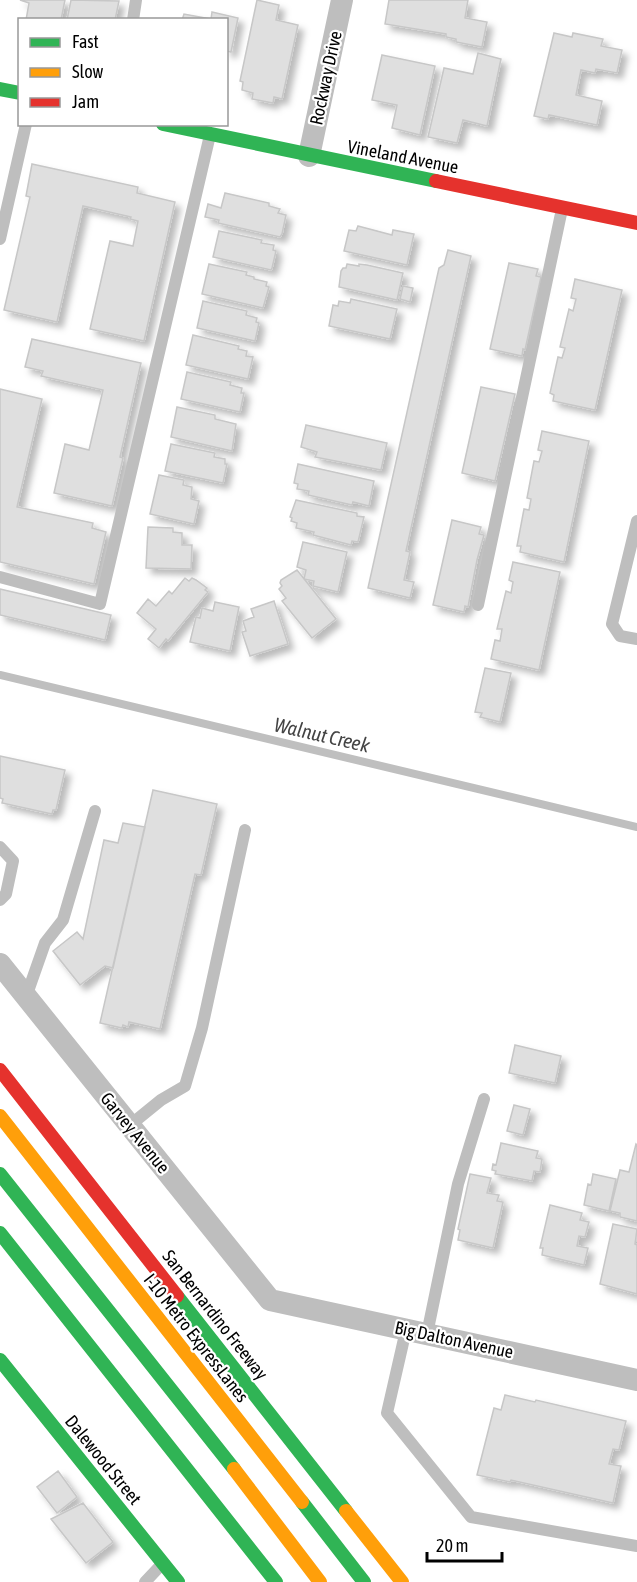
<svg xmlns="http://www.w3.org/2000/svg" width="637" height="1582" font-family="'Asap Condensed',sans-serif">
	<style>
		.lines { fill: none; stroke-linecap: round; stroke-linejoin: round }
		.stream { stroke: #bfbfbf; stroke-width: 8 }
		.building { fill: #dfdfdf; stroke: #c7c7c7; stroke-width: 1.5; filter: url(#shadow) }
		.lane { stroke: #bebebe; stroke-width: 12 }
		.street { stroke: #bebebe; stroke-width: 22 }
		.fast { stroke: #30b455; stroke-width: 14 }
		.slow { stroke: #ff9f0a; stroke-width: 14 }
		.jam { stroke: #e5322d; stroke-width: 14 }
		.labels { text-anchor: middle; stroke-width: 4.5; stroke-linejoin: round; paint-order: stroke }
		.street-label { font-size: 18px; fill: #000; stroke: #fff }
		.water-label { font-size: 20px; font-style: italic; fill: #444; stroke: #fff }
	</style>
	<defs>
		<filter id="shadow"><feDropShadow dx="5.5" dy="5.5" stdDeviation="3" flood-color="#0004"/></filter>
	</defs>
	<rect width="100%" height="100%" fill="#fff"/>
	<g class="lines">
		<!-- stream -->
		<path class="stream" d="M0,675L637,827"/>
	</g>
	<!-- building -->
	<path class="building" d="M20,0H65L61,20H26L29,3Z
		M71,0L119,1L115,20H67Z
		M257,0L279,5L276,20L298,25L282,99L274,97L273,103L252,99L253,93L242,90L243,82L240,81Z
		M389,0H468L465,18L487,22L482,47L456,42V39L446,37V34L385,24Z
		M212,12L238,18L231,52L226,51V20H182L184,14L211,19Z
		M554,33L572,37L573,33L603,39L601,46L622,50L617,73L596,69L595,73L581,70L576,95L602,101L597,125L549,115L548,119L534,116Z
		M478,53L501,59L487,126L463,120L457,143L428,137L444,68L473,74Z
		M382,55L435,66L420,135L392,128L397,105L372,100Z
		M32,164L138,187L137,193L175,202L144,341L90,329L110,241L133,246L138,221L130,219L131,217L83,206L57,322L4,310L30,197L26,196Z
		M225,193L269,203V206L280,209L278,213L286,215L282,234L280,237L218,223L219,220L205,217L208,204L221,208Z
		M358,226L392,235L393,230L414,234L407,265L344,251L349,230L356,231Z
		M219,231L262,240L261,243L274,245L273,250L276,251L272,268L271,270L213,257Z
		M448,250L471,256L406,551L410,552L404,580L414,582L410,598L368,588L439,268L444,265Z
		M509,263L538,269L536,276L541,277L525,350L523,349L522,356L490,349Z
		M209,264L247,272L246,275L254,277V279L267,282L266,286L269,287L263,308L202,294Z
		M347,264L359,266V264L367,265L403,273L397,300L339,287L341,271L343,268H346Z
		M575,279L622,290L595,410L553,401L554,395L550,393L558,357L562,358L565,348L560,347L569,309L573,311L576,299L571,298Z
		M403,286L413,288L410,302L400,299Z
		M351,299L397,309L390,339L329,326L333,305L338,306L339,301L350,303Z
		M203,301L247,311L246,315L257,318L256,322L259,323L255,341L197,328Z
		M193,335L239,346L238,349L247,351L246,356L253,357L248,379L186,365Z
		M32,339L141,363L120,457L123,458L112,506L54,493L65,444L89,450L103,390L41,376L43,371L25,367Z
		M187,372L231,382L230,385L242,388L241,393H244L240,412L181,399Z
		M481,387L515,394L495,481L462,473Z
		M0,389L42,399L17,507L93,523L92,528L106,532L94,584L0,562Z
		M177,407L215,415V419L236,424L232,451L171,437Z
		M306,425L387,443L381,470L315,457L317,452L301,447Z
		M542,431L589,441L564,562L520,552L521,546H517L524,509L529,510L531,499L527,498L534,461L539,462L542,451L538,450Z
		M171,444L215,453L214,457L225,459V464H227L223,483L165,471Z
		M298,464L374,481L369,506L353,502L352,505L308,495L309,491L297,489L298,484L294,483Z
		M159,475L184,480L183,485L192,487L191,499L199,501L194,524L150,514Z
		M296,500L357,513V516L364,517L358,542L352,541L351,545L313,535L314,532L296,528L297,523L291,521L292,518L290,517Z
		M452,520L481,527L479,534L484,535L477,560L468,607L465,606L464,612L433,605Z
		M148,527L173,528V532L182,533V545H192L191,569L146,568Z
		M303,542L347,552L338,592L313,586L314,581L304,579L306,570L297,567Z
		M513,562L560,572L539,670L491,659L495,640L500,641L502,629H497L506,591L511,593L513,582L509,580Z
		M297,570L336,619L312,638L282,601L286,598L279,589L282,586L280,583L281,580Z
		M185,578L189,581L192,578L196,580L207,588L205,590L208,592L168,641L166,639L159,648L148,639L156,629L137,613L148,599L156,606L169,591L172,594Z
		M0,589L111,615L105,640L0,615Z
		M274,601L288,644L250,656L242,632L246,631L243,621L254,617L251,609Z
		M215,602L239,607L230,651L190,642L196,617L200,618L202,608L213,611Z
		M485,668L511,673L500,722L480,717L482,713L475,712Z
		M0,756L65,770L56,810H53L52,814L2,803L3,799L0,798Z
		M153,790L217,804L201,875L195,874L160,1029L129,1022L128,1027L123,1025L122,1028L100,1023Z
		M123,823L145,827L113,968L105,966L80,985L53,951L77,932L83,939L104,840L118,843Z
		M515,1045L561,1056L555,1083L509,1073Z
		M514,1105L530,1109L523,1135L507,1131Z
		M501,1143L538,1151L536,1158L542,1159L540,1172L534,1171L532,1181L495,1174L496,1171L492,1170L493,1164L496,1165Z
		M636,1144L637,1145V1221L620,1217V1213L610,1211L620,1170L629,1172Z
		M470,1174L491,1178L487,1193L499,1195L497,1201L503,1202L493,1248L458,1240L460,1230L458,1229Z
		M593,1174L616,1179L609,1211L584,1205L588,1184L591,1185Z
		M550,1205L582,1213L580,1220L589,1222L585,1237L579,1236L577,1246L588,1248L584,1265L542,1255L543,1248H540Z
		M613,1224L637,1229L635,1244L637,1245V1294L600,1284Z
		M505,1395L535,1402L536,1400L626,1421L619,1450L613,1449L609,1464L621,1466L613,1503L511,1480L510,1482L477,1475L494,1408L501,1410Z
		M58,1471L77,1497L57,1513L37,1487Z
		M83,1503L113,1542L86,1563L51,1519Z"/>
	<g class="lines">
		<!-- lane -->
		<path class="lane" d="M133,20L136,0
			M0,239L26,124
			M637,521L612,624L620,636L637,639
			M0,577L100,604L210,135
			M478,605L562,209
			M0,847L13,861L6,894L0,900
			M26,997L45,943L63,920L95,811
			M129,1126L161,1100L185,1086L202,1028L245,830
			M406,1330L387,1413L471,1517L637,1546
			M427,1334L458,1184L484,1099
			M145,1582L162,1564"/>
		<!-- street -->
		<path class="street" d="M309,156L342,0
			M0,964L270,1300L637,1380"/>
		<!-- fast -->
		<path class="fast" d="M0,89L20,93
			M163,124L436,181
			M0,1174L234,1469
			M0,1233L276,1582
			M177,1296L346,1511
			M0,1360L178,1582
			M302,1502L364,1582"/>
		<!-- slow -->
		<path class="slow" d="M0,1116L302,1502
			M234,1469L320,1582
			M346,1511L402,1582"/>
		<!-- jam -->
		<path class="jam" d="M436,181L637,223
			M0,1070L177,1296"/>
	</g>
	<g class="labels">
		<!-- street labels -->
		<g class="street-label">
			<text transform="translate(326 78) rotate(-78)" y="6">Rockway Drive</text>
			<text transform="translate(403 157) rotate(11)" y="6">Vineland Avenue</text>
			<text transform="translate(135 1133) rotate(51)" y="6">Garvey Avenue</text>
			<text transform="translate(215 1315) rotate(52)" y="6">San Bernardino Freeway</text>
			<text transform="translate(196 1338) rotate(52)" y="6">I-10 Metro ExpressLanes</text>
			<text transform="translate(454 1340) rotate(12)" y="6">Big Dalton Avenue</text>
			<text transform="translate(103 1460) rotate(51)" y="6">Dalewood Street</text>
		</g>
		<!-- water labels -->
		<g class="water-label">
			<text transform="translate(322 735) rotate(13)" y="7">Walnut Creek</text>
		</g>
	</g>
	<!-- legend -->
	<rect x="18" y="18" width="210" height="108" fill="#ffffff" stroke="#999999" stroke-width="1.5"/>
	<rect x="30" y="38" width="30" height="9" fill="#30b455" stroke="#999999" stroke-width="1.5"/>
	<text x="72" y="48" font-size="18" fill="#000000">Fast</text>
	<rect x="30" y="68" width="30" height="9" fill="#ff9f0a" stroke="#999999" stroke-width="1.5"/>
	<text x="72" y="78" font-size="18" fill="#000000">Slow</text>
	<rect x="30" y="98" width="30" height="9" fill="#e5322d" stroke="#999999" stroke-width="1.5"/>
	<text x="72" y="108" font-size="18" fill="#000000">Jam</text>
	<!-- scale -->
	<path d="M427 1552v9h75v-9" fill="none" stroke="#000000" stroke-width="3"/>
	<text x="436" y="1552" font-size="18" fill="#000000" stroke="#ffffff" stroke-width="4.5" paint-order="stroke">20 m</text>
</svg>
